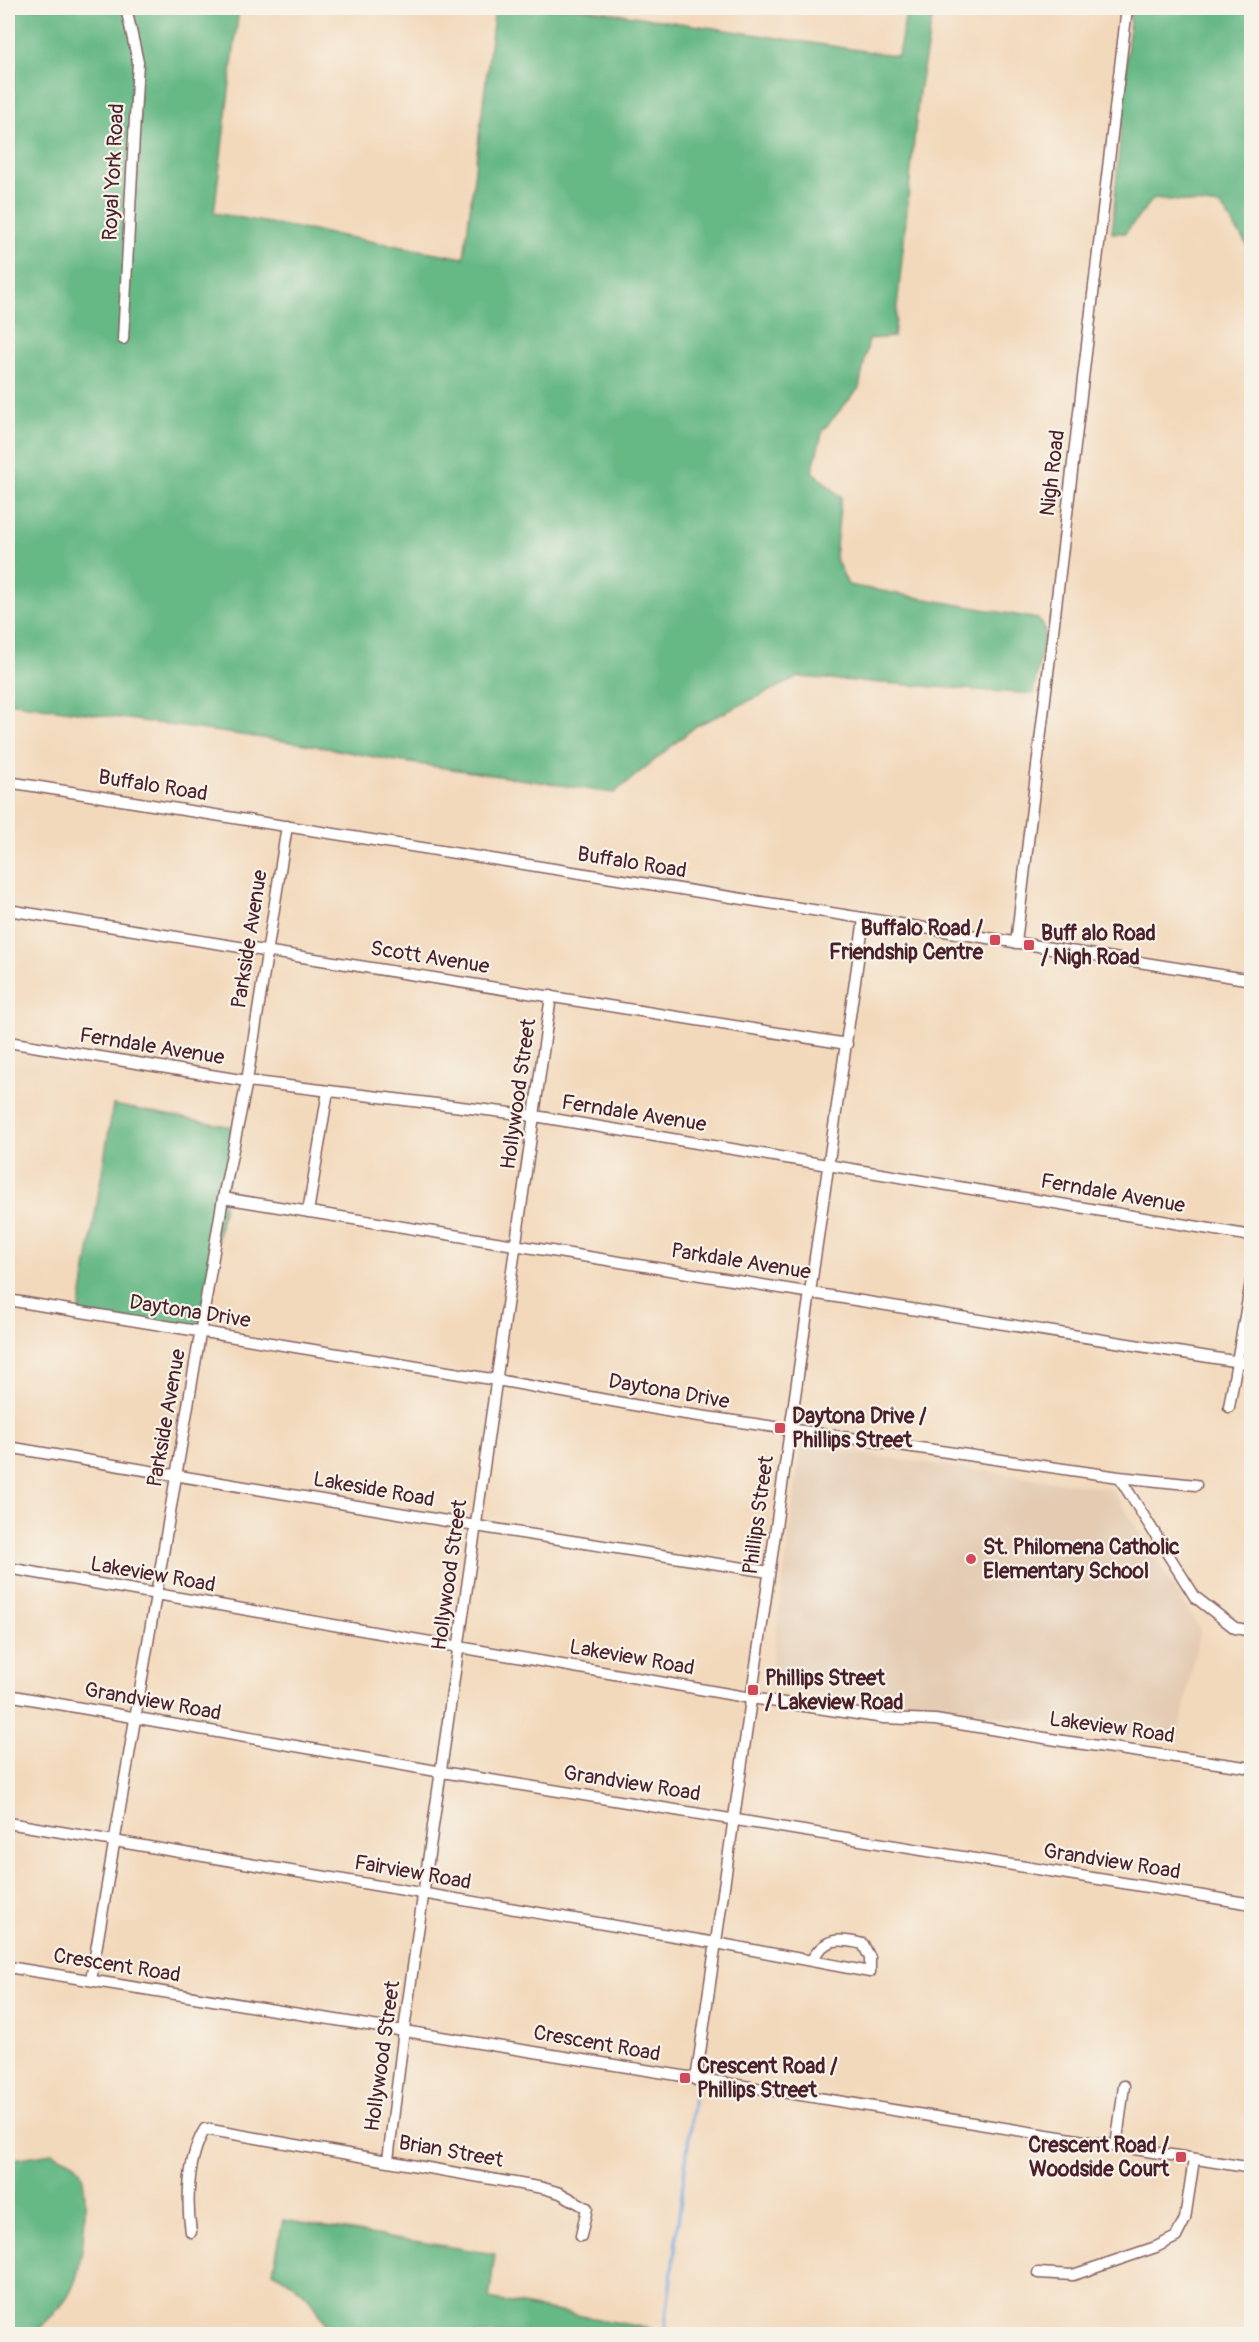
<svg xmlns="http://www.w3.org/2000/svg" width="1259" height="2342" font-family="Pangolin,sans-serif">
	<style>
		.built { fill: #e4cbb2 }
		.forest { fill: #66b885; stroke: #586c58; stroke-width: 1.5 }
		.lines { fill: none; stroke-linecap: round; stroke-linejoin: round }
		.stream { stroke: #73a8e0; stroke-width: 3 }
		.minor-casing { stroke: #85605e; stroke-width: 13 }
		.minor { stroke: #fff; stroke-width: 10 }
		.poi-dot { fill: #d1495b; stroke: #f7f3e8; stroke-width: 2 }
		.labels { text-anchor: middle; stroke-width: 4.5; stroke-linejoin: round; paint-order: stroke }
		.street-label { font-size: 21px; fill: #4a1f2b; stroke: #f7f3e8 }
		.poi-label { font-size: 21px; font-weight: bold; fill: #4a1f2b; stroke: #f7f3e8; text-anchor: start }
	</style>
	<rect width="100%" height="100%" fill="#f7f3e8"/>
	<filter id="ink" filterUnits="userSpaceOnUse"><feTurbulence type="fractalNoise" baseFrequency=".0167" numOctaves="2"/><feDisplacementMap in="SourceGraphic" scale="12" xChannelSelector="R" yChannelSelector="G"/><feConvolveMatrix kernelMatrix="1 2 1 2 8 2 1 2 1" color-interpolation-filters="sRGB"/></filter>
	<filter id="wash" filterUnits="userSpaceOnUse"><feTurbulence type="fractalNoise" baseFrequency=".008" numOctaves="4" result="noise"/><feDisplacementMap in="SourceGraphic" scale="24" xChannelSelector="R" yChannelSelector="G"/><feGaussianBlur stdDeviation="1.35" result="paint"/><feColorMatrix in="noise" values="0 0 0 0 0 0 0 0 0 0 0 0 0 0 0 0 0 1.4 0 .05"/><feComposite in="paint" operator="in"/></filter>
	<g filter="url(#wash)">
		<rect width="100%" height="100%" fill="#f3d9bc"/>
		<!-- built -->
		<path class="built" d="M801,1446L1112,1489L1200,1629L1178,1740L769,1686Z"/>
		<!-- forest -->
		<path class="forest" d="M8,8H239L214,213L464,258L495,8H580L898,56L907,8H934L919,91L894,337L869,339L859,388L823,430L812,471L841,497L835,557L848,585L1038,619L1045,631L1033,694L799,677L696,726L614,793L391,760L305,744L8,702Z
			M1131,8H1251V251L1221,206L1154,198L1125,233H1112Z
			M113,1105L238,1128L200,1333L79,1313Z
			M52,2153C59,2157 72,2160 77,2166C92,2182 83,2264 74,2284C67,2304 48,2319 34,2334H8V2160Z
			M283,2220L495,2254L489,2299L653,2329L652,2334H331C315,2302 305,2289 273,2272Z"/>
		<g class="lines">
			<!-- stream -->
			<path class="stream" d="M664,2334L696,2081"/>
		</g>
	</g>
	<g filter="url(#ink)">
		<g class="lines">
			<!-- minor casing -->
			<g class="minor-casing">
				<path id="minor" d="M8,73V146
					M123,339L138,62L126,8
					M8,782L1252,980
					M8,910L847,1044
					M1016,943L1127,8
					M8,1042L247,1081L535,1116L1252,1236
					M223,1198L1252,1364
					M308,1212L328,1091
					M8,1300L497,1380L672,1412L1119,1477L1196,1485
					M1229,1407L1252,1276
					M8,1447L476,1526L769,1572
					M1119,1477L1195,1597L1235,1628L1252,1631
					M8,1568L751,1698L884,1718L935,1720L1063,1741L1252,1768
					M8,1695L442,1772L1252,1904
					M8,1823L716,1943L870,1972V1958L863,1944C838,1938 825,1937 811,1961
					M8,1967L1252,2168
					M91,1980L223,1198L247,1081L287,826
					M696,2080L864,919
					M1116,2147L1124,2086
					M388,2160L404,2030L551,996
					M191,2232C186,2201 188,2156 205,2129L543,2188L560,2193L587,2208L581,2236
					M1038,2273L1073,2275L1156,2247L1176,2237L1185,2219L1194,2159"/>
			</g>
			<!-- minor -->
			<use href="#minor" class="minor"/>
		</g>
	</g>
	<!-- markers -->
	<g class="poi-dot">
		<rect x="989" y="934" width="12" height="12" rx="3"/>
		<rect x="1023" y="939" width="12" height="12" rx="3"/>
		<rect x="774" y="1422" width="12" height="12" rx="3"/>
		<circle cx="971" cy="1559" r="6"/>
		<rect x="747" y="1684" width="12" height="12" rx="3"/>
		<rect x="679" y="2072" width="12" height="12" rx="3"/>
		<rect x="1175" y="2151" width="12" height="12" rx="3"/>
	</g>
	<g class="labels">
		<!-- street labels -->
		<g class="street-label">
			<text transform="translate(113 172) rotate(-87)" y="7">Royal York Road</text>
			<text transform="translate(1052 473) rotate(-83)" y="7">Nigh Road</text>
			<text transform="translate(153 785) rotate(9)" y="7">Buffalo Road</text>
			<text transform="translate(632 862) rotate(9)" y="7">Buffalo Road</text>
			<text transform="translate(249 939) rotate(-81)" y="7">Parkside Avenue</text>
			<text transform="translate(430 957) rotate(9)" y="7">Scott Avenue</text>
			<text transform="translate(152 1046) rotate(9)" y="7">Ferndale Avenue</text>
			<text transform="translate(518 1094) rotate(-82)" y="7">Hollywood Street</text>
			<text transform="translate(634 1113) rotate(9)" y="7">Ferndale Avenue</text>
			<text transform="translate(1113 1193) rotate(10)" y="7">Ferndale Avenue</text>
			<text transform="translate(741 1261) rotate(9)" y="7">Parkdale Avenue</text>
			<text transform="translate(190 1311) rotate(9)" y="7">Daytona Drive</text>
			<text transform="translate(669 1391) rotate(10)" y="7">Daytona Drive</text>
			<text transform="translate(166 1418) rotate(-80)" y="7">Parkside Avenue</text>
			<text transform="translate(374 1489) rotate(10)" y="7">Lakeside Road</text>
			<text transform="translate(758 1515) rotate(-82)" y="7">Phillips Street</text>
			<text transform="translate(153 1574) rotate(10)" y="7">Lakeview Road</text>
			<text transform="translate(449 1575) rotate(-82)" y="7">Hollywood Street</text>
			<text transform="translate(632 1657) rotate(10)" y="7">Lakeview Road</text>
			<text transform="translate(153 1701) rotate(10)" y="7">Grandview Road</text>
			<text transform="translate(1112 1727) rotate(8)" y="7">Lakeview Road</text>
			<text transform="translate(632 1783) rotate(9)" y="7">Grandview Road</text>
			<text transform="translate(1112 1861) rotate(9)" y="7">Grandview Road</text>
			<text transform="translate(413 1872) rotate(10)" y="7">Fairview Road</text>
			<text transform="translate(117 1965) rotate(9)" y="7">Crescent Road</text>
			<text transform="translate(597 2043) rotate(10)" y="7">Crescent Road</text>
			<text transform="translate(382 2056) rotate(-82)" y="7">Hollywood Street</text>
			<text transform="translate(451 2151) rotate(10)" y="7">Brian Street</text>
		</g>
		<!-- poi labels -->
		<g class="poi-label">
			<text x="983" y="935" text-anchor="end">Buffalo Road /<tspan x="983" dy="24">Friendship Centre</tspan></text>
			<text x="1041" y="940">Buff alo Road<tspan x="1041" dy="24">/ Nigh Road</tspan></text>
			<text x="792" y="1423">Daytona Drive /<tspan x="792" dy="24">Phillips Street</tspan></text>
			<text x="983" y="1554">St. Philomena Catholic<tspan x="983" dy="24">Elementary School</tspan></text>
			<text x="765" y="1685">Phillips Street<tspan x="765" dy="24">/ Lakeview Road</tspan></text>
			<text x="697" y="2073">Crescent Road /<tspan x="697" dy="24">Phillips Street</tspan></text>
			<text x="1169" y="2152" text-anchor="end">Crescent Road /<tspan x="1169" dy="24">Woodside Court</tspan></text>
		</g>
	</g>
	<!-- margin -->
	<rect width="1259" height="2342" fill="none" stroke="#f7f3e8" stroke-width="30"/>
</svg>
